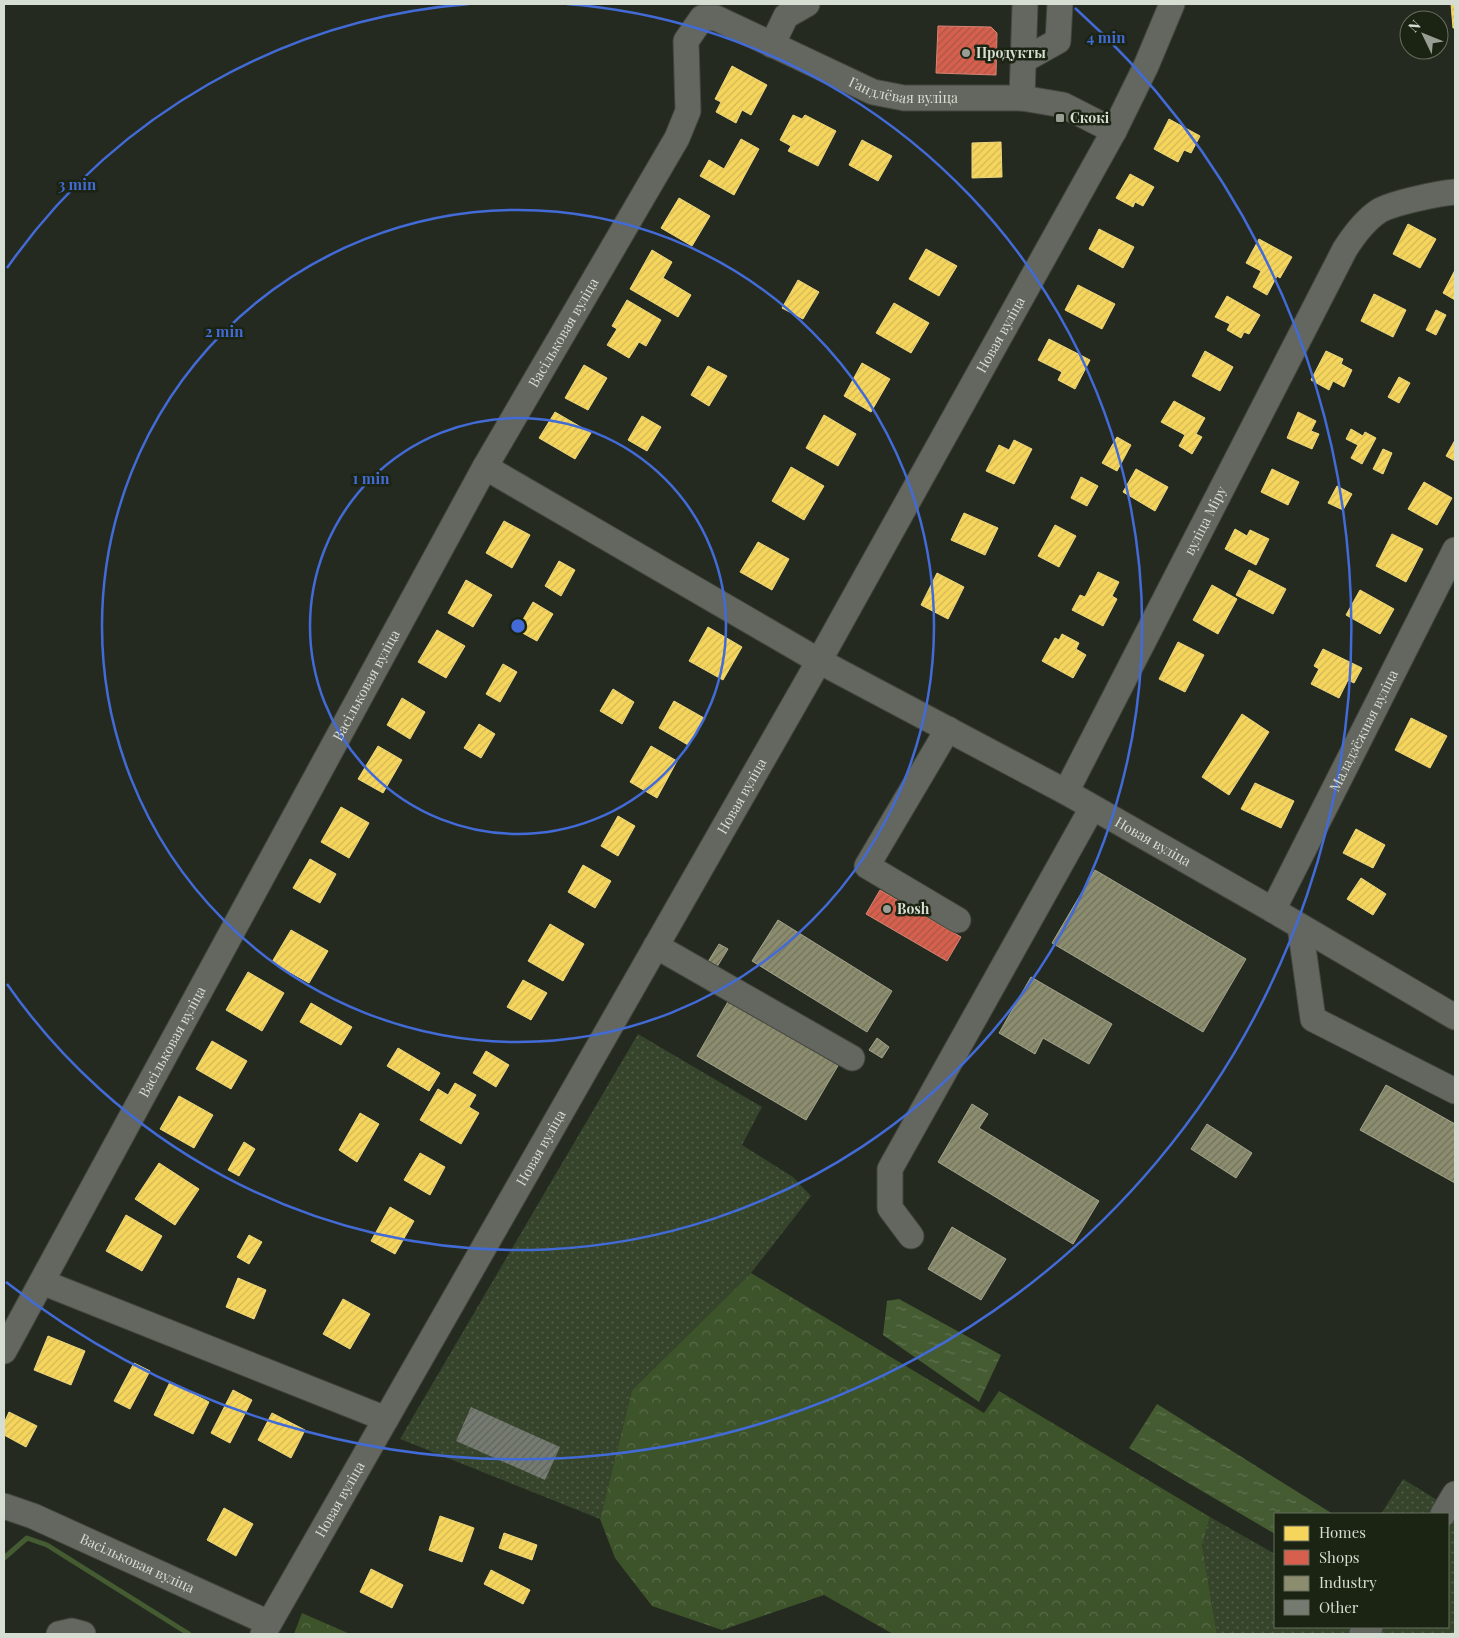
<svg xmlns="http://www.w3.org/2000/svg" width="1459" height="1638" font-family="'Playfair Display',serif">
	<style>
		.grass { fill: url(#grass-dots) }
		.forest { fill: url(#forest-crowns) }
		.water { fill: url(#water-ripples) }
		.homes { fill: url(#homes-hatch); stroke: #ecd77f }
		.shops { fill: url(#shops-hatch); stroke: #d68675 }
		.industry { fill: url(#industry-hatch); stroke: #a2a48c }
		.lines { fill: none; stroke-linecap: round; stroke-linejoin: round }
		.stream { stroke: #455c32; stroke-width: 5 }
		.building { fill: url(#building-hatch) }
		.minor-casing { stroke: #42463e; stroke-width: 27 }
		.minor { stroke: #636760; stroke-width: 25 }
		.ring { fill: none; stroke: #426bd7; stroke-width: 2.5 }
		.poi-dot { fill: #989e94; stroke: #1b2413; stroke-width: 2 }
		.labels { text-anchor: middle; stroke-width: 5; stroke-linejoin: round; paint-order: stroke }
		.poi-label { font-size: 14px; font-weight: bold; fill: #d6ddd2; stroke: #1b2413; text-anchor: start }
		.street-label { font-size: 14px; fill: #d6ddd2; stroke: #1b2413 }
		.centre { fill: #426bd7; stroke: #1b2413; stroke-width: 2.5 }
		.ring-label { font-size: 15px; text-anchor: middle; font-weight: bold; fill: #426bd7; stroke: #1b2413; stroke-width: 5; stroke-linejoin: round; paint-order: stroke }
	</style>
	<defs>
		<pattern id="grass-dots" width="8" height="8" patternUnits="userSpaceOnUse" patternTransform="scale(1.25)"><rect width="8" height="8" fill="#35442a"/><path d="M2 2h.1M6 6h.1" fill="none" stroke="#525f48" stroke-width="1.8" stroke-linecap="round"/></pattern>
		<pattern id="forest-crowns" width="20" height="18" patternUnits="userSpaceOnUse" patternTransform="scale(1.25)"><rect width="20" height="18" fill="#3d532a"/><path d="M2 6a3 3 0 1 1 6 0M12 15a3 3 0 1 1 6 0" fill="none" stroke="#586b48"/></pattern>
		<pattern id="water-ripples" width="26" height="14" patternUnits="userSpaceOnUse" patternTransform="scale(1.25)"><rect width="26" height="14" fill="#455c32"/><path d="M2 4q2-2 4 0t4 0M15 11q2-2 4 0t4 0" fill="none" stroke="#5f734f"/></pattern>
		<pattern id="homes-hatch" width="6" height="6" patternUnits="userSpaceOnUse" patternTransform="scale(1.25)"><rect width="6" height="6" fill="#f6d55c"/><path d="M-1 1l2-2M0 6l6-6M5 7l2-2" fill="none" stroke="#d2b856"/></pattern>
		<pattern id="shops-hatch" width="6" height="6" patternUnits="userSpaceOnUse" patternTransform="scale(1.25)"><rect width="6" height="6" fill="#d6604d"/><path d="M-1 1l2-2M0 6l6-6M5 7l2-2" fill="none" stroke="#a95749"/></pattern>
		<pattern id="industry-hatch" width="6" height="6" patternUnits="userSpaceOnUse" patternTransform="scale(1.25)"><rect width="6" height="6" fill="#8c8c6e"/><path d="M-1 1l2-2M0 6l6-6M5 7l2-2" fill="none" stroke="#71725e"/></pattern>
		<pattern id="building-hatch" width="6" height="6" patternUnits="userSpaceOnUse" patternTransform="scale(1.25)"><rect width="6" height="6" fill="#767b72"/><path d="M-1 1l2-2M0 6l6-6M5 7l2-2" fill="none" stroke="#60645e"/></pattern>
	</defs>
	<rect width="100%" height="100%" fill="#252a20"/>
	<!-- grass -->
	<path class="grass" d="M638,1034L762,1107L742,1145L793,1177L811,1196L751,1273L632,1390L600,1519L400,1439Z
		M1403,1479L1455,1511V1634H1217L1202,1545L1210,1517L1275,1554V1627H1448V1514H1381Z"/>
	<!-- forest -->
	<path class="forest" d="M751,1273L984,1413L999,1391L1210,1517L1202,1545L1217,1634H893L824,1595L722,1630L652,1606L615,1558L600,1519L632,1390Z
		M302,1613L350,1634H294Z"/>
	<!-- water -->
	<path class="water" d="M899,1299L1001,1355L979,1402L883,1335L887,1301Z
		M1157,1404L1333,1514H1275V1534L1129,1448Z"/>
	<!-- homes -->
	<path class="homes" d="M1451,4H1455V28H1453Z
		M732,66L767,85L751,115L742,110L736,123L716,112L721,102L715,99Z
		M793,115L802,119L805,115L836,131L818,166L788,151L791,146L780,140Z
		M1169,119L1200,136L1191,153L1184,150L1178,162L1154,149Z
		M741,139L759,149L734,195L700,176L709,160L724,169Z
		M862,140L892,156L878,181L849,165Z
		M1001,142L1002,177L972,178V143Z
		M1130,174L1154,187L1143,206L1135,202L1133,207L1116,198Z
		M679,198L710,216L692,246L661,228Z
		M1408,224L1436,239L1420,268L1393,254Z
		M1099,229L1134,247L1123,268L1089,249Z
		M1259,239L1292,257L1280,278L1277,276L1267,295L1253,287L1261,271L1246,263Z
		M926,249L957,266L939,296L909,279Z
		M652,250L672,262L663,278L691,295L678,317L630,289Z
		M1455,270V300L1443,293Z
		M798,280L819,292L803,319L782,308Z
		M1078,285L1115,304L1102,329L1065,310Z
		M1374,294L1406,310L1393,337L1361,321Z
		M1227,296L1260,315L1249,334L1244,332L1241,338L1227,330L1230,324L1215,317Z
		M627,300L661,320L646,346L639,342L629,358L607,345L617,329L612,326Z
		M894,303L929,323L911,353L876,333Z
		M1436,310L1446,315L1436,335L1426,330Z
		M1049,339L1090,360L1075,389L1058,380L1062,372L1038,360Z
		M1205,351L1233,367L1220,391L1192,376Z
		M1326,351L1343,359L1341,364L1352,370L1344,387L1333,381L1329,390L1311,380Z
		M862,363L890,379L871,412L844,396Z
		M584,365L607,378L588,410L565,398Z
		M708,366L727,376L709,406L691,395Z
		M1399,377L1410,383L1399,403L1388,397Z
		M1174,401L1205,418L1196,434L1202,437L1192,454L1179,446L1185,435L1161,422Z
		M555,412L591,433L575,459L539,438Z
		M1298,412L1316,421L1311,431L1319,434L1312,449L1287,438Z
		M824,415L856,434L838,466L806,448Z
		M642,416L661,427L647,451L628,440Z
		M1351,429L1363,436L1365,432L1376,438L1362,464L1351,458L1358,445L1346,439Z
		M1117,437L1131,445L1117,471L1102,463Z
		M1014,440L1032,449L1014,484L986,471L999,445L1009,450Z
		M1455,440V461L1446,456Z
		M1383,449L1392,453L1383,474L1373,469Z
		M791,467L824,486L804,520L772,501Z
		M1136,469L1168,487L1155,511L1123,492Z
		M1272,469L1299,482L1288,505L1261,492Z
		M1081,477L1098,486L1087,506L1071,498Z
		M1424,482L1452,498L1437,525L1408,509Z
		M1337,486L1352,494L1343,510L1328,503Z
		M964,513L998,528L985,555L951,540Z
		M504,521L530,535L512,568L486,553Z
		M1055,525L1076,536L1059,567L1038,556Z
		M1235,529L1247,536L1250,530L1269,539L1256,565L1225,549Z
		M1392,534L1423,549L1406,582L1376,566Z
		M758,542L789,559L772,590L740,572Z
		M559,561L575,570L561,596L545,586Z
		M1249,570L1286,589L1273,614L1236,595Z
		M1098,572L1119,582L1112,596L1117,599L1103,626L1072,610L1080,595L1085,597Z
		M937,573L964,587L948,619L921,605Z
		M466,580L492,595L473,627L448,613Z
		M1212,585L1237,599L1218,634L1193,620Z
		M1360,590L1394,609L1380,634L1346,615Z
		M533,602L553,614L537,641L517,630Z
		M708,627L742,647L723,680L689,661Z
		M437,630L465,646L446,678L418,662Z
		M1062,634L1079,643L1076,649L1086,655L1073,678L1042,661L1055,638L1059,640Z
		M1178,642L1204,655L1185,692L1159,679Z
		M1323,649L1362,668L1354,683L1348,680L1339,698L1311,684L1319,669L1314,666Z
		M503,664L517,672L500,702L486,694Z
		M613,689L634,702L622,724L600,711Z
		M402,698L425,712L410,739L387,725Z
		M674,701L704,718L688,745L659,728Z
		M1242,714L1269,732L1229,795L1202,777Z
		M1411,718L1447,736L1430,768L1395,750Z
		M479,724L495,734L481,758L464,748Z
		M378,746L402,760L383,793L358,779Z
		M651,746L677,761L657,798L630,782Z
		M1255,783L1294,801L1281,828L1241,809Z
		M341,807L369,823L349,858L321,842Z
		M618,816L635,826L618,856L601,846Z
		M1356,829L1385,845L1373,868L1343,853Z
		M310,859L336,874L320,903L293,888Z
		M583,865L611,881L595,908L568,892Z
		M1361,878L1386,894L1373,915L1347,899Z
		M550,924L584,944L563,981L528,961Z
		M291,930L328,951L309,983L272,962Z
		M248,972L284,993L262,1031L226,1010Z
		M523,980L547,993L531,1020L507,1007Z
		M311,1003L352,1027L341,1045L300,1022Z
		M212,1041L247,1061L231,1089L196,1069Z
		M398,1048L440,1073L429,1091L387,1066Z
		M486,1051L509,1065L496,1087L473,1073Z
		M455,1083L476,1095L469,1107L479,1113L461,1144L420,1120L438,1089L448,1095Z
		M179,1096L213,1115L194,1148L160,1129Z
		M360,1113L379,1124L357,1162L339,1150Z
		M244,1142L255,1149L239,1176L228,1170Z
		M420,1153L445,1167L430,1195L404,1180Z
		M159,1163L199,1189L175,1225L135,1199Z
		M390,1207L414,1221L395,1254L371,1241Z
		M126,1215L162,1236L142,1271L106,1251Z
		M249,1235L262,1242L249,1264L237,1257Z
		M238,1278L266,1290L254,1319L226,1307Z
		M343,1299L370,1314L350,1349L323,1334Z
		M48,1336L85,1351L71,1385L34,1370Z
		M134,1363L150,1371L130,1409L114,1401Z
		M170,1382L209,1402L193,1434L154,1415Z
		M233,1390L252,1400L230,1443L211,1433Z
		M9,1412L37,1426L26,1447L4,1435V1423Z
		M272,1413L305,1430L291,1458L258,1440Z
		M224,1508L253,1524L236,1556L207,1540Z
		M440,1516L474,1528L462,1562L429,1550Z
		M504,1533L537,1545L532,1560L499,1548Z
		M371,1569L403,1585L392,1608L360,1592Z
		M491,1570L530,1590L523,1604L484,1584Z"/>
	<!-- shops -->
	<path class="shops" d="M938,26L991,27L997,33L996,75L936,73Z
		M880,890L961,937L947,961L866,914Z"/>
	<!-- industry -->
	<path class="industry" d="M1095,870L1246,959L1203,1032L1052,943Z
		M778,920L892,991L867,1032L752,961Z
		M719,944L728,949L715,970L706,965Z
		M1031,977L1112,1024L1089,1064L1043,1038L1035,1054L999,1033Z
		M729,1000L839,1064L806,1120L697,1056Z
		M877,1038L889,1047L882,1058L869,1050Z
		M1386,1085L1455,1124V1183L1360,1130Z
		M972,1104L988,1114L979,1128L1099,1201L1073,1244L938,1162Z
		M1207,1124L1252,1153L1236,1178L1191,1149Z
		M952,1227L1006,1259L981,1300L928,1269Z"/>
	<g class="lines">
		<!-- stream -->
		<path class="stream" d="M4,1558L27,1538L47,1545L189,1634"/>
	</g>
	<!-- building -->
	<path class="building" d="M471,1407L560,1447L545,1480L456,1441Z"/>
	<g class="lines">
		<!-- minor casing -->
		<g class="minor-casing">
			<g id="minor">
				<path d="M772,45L786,16L807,4"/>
				<path d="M1024,60L1058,41L1060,4"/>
				<path d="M1022,98L1025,4"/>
				<path id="s1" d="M485,467L819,661L1066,792L1273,910L1455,1017"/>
				<path d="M948,729L867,866L958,920"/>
				<path id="s2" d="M1066,792L1345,249C1354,235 1365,220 1379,211C1392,203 1440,193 1455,192"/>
				<path id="s3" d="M1273,910L1455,550"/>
				<path d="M1300,926L1313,1019L1455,1091"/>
				<path d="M656,946L852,1058"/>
				<path d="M911,1236L890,1208V1169L1092,808"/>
				<path d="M42,1282L386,1419"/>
				<path id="s4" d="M4,1351L485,467L677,138L688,111L686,41L702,18H716L873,92L904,98H1022L1063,105L1114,131"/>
				<path id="s5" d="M4,1506L33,1516L269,1623"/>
				<path d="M1443,1514L1455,1494"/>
				<path d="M59,1634L72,1631L83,1634"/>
				<path id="s6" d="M263,1634L819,661L1114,131L1146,66L1172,4"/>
				<path d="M1362,1634L1370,1627"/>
			</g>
		</g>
		<!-- minor -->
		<use href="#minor" class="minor"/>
	</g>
	<!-- distance rings -->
	<g class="ring">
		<circle cx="518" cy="626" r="208"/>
		<circle cx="518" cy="626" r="416"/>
		<path d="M7 268A624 624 0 0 1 469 4M567 4A624 624 0 1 1 7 984"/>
		<path d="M1075 8A832 832 0 0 1 6 1282"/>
	</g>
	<!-- markers -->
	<g class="poi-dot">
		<circle cx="966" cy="53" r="5"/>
		<rect x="1055" y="113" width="10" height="10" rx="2.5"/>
		<circle cx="887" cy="909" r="5"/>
	</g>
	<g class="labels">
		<!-- poi labels -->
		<g class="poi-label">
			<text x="976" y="58">Продукты</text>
			<text x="1070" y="123">Скокі</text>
			<text x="897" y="914">Bosh</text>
		</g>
		<!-- street labels -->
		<g class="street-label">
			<text dy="5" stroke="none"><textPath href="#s4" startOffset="1732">Гандлёвая вуліца</textPath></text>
			<text dy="5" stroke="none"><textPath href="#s4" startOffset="1162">Васільковая вуліца</textPath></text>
			<text dy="5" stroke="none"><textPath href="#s6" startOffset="1494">Новая вуліца</textPath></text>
			<text dy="5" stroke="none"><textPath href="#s2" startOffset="305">вуліца Міру</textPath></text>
			<text dy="5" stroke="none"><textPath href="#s4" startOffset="758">Васільковая вуліца</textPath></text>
			<text dy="5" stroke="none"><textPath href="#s3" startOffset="201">Маладзёжная вуліца</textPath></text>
			<text dy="5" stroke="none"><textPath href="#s6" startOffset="965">Новая вуліца</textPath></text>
			<text dy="5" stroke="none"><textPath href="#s1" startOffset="766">Новая вуліца</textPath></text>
			<text dy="5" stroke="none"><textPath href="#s4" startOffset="352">Васільковая вуліца</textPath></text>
			<text dy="5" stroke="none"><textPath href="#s6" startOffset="560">Новая вуліца</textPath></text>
			<text dy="5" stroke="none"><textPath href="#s6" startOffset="155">Новая вуліца</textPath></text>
			<text dy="5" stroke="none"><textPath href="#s5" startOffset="145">Васільковая вуліца</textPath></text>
		</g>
	</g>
	<circle cx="518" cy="626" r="8" class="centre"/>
	<g class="ring-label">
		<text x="1106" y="43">4 min</text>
		<text x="77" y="190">3 min</text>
		<text x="224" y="337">2 min</text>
		<text x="371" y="484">1 min</text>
	</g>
	<!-- border -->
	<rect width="1459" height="1638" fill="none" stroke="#d6ddd2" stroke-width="10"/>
	<!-- legend -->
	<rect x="1274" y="1513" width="175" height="115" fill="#1b2413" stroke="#666e5f"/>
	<rect x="1284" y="1526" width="25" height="15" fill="#f6d55c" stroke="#666e5f"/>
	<text x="1319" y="1538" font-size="15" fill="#d6ddd2">Homes</text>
	<rect x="1284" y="1550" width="25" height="15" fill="#d6604d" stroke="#666e5f"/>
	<text x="1319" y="1563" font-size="15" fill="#d6ddd2">Shops</text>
	<rect x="1284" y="1576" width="25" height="15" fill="#8c8c6e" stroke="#666e5f"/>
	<text x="1319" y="1588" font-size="15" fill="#d6ddd2">Industry</text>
	<rect x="1284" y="1600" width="25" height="15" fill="#767b72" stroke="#666e5f"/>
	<text x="1319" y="1613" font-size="15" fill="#d6ddd2">Other</text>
	<!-- north arrow -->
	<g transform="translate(1424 35) rotate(313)"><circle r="24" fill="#1b2413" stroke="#666e5f"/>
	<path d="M0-4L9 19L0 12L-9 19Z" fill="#989e94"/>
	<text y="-8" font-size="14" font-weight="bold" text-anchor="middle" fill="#d6ddd2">N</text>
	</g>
</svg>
